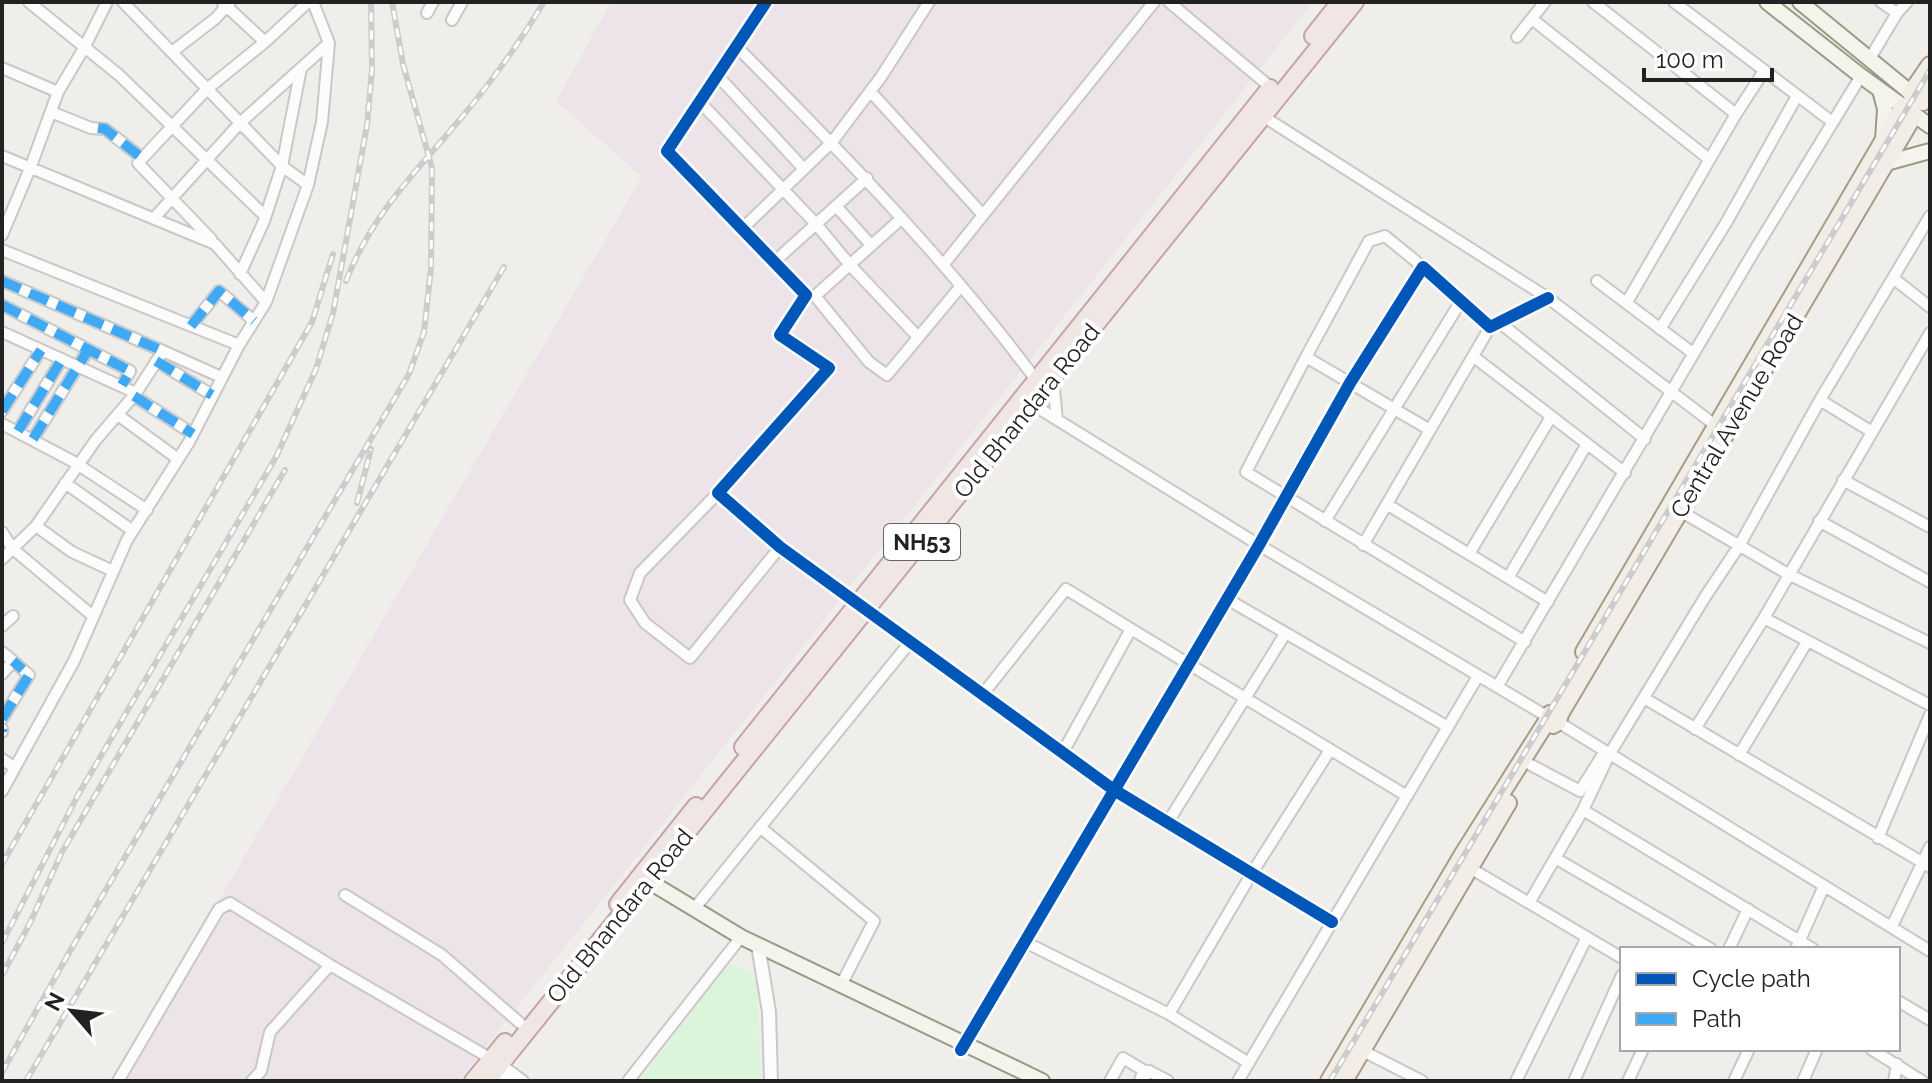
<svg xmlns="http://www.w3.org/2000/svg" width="1932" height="1083" font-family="Raleway,sans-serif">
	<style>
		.industrial { fill: #ede4e9 }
		.park { fill: #daf5da }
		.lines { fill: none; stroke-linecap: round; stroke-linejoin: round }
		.minor-casing { stroke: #c9c8c7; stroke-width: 14 }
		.tertiary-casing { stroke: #c9c8c7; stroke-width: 16 }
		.secondary-casing { stroke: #999a82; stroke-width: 18 }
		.primary-casing { stroke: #a79c86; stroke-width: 20 }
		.trunk-casing { stroke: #c5a2ac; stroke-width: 20 }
		.minor { stroke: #fdfcfc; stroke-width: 10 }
		.tertiary { stroke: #fdfcfc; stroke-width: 12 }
		.secondary { stroke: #f4f4ed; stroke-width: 14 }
		.primary { stroke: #f3ede7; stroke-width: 16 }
		.trunk { stroke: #f0e6e4; stroke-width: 16 }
		.rail-casing { stroke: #ccc; stroke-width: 6 }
		.rail { stroke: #fff; stroke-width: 3; stroke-dasharray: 9; stroke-linecap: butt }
		.quiet { stroke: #3fa9f5; stroke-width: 10; stroke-dasharray: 20 10; stroke-linecap: butt }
		.cycleway-casing { stroke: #fff; stroke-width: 17 }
		.cycleway { stroke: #0057b8; stroke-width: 12 }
		.labels { text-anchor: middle; stroke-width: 8; stroke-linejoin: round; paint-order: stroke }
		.shield { fill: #fff; stroke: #646464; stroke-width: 2 }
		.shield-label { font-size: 22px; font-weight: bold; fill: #222 }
		.street-label { font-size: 24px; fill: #222; stroke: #fff }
	</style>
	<rect width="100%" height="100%" fill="#f0eeeb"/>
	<!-- industrial -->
	<path class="industrial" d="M611,2H1313L459,1081H113L642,177L556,101Z"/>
	<!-- park -->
	<path class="park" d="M732,965L748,971L757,981L761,1081H639L725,969Z"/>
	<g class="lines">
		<!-- minor casing -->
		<g class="minor-casing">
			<path id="minor" d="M29,2L119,75L265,216
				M123,2L282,166L264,221L240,274
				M766,2L667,151L806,295L780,335L829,368L718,493L780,547L1114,790L1332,922
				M1169,2L1275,91
				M1593,2L1736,114
				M1674,2L1831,121
				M1881,2L1897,13L1907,2
				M223,3L265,42
				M427,13L433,2
				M1532,19L1709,159
				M452,20L462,2
				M1517,37L1545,2
				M736,46C843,154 949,262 1039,384
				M172,52L216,18L230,2
				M1869,60L1897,13
				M2,68L58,92
				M301,68L282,166L308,185L322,122L329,43L313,2
				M717,75L804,169
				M870,91L983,215
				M700,102L816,224L850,265L918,337
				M51,112L91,128L105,129L142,158
				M1258,113L1548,298L1715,425
				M2,156L215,244L266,302L239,345L189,442L127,540L74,661L2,791
				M836,206L871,245
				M155,217L240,123L329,43
				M742,229L832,142L881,77L929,2
				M2,235L31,166L58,92L84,48L107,2
				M211,239L138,163L207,89L265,42L308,2
				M2,250L239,345
				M774,262L867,178
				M943,265L1154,2
				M1423,267L1385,236L1369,241L1306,357L1430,430
				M1893,278L1930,307
				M2,281L163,351
				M1597,281L1694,354
				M810,296H815L902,218
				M815,296L869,362L887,375L961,286
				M266,302L308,185
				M1627,302L1736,114L1764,71
				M2,305L130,371L122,385
				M1499,322L1645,439
				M191,326L219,291L254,321
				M1660,329L1726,223L1797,96
				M2,332L136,393
				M1306,357L1246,472L1525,642
				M1474,357L1625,473
				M156,361L212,395
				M1053,379L1057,420
				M134,396L193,434
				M1820,400L1872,432
				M1027,401L1259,545L1548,717
				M2,411L41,350
				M118,415L178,459
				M2,424L74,462L147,510
				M18,431L62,359
				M33,439L88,350
				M1843,480L1930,527
				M65,483L133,531
				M718,493L640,573L630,600L645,623L690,658L780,547
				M1388,505L1548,602
				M1680,511L1788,574L1930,643
				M1325,521L1461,301
				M1819,521L1930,582
				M36,526L72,552L113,571
				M2,532L13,549L93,616
				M1363,545L1490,327
				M1469,554L1551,417
				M2,559L36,526L95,441L136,393L163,351L221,377
				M1508,578L1587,444
				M1227,599L1448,727
				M1764,618L1930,705
				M2,626L13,616
				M2,652L13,661L2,674
				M1497,687L1753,253L1861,76
				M983,694L1066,589L1131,629
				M1644,698L1930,867
				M2,719L29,675L13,661
				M1558,722L1930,951
				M2,729V732
				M1695,729L1764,618L1930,333
				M1063,752L1131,629L1407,796
				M1739,755L1807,642
				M2,759L15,768
				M1531,765L1580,791L1602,756
				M1583,810L1813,949
				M1168,822L1285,634
				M760,827L874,921L841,985
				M1878,838L1930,715
				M1555,858L1711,949
				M1470,868L1622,958
				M345,895L442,955L520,1023
				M1529,903L1583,810L1609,755L1705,597L1739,546L1820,400L1930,216
				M694,909L911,641
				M1892,926L1930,847
				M1025,942L1169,1014L1249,1063
				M1729,949L1748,909
				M1796,949L1824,886
				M1898,1001L1930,1020
				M1169,1014L1252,873L1330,750
				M962,1048L1259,545L1350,383L1423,267L1490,327L1548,298
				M1871,1049L1922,1081
				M1363,1051L1422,1081
				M490,1068L508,1081
				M1145,1077L1149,1071L1168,1081
				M118,1081L219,909L230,903L330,965
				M252,1081L261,1071L270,1032L330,965L500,1064L523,1081
				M628,1081L741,937
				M1110,1081L1123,1058L1143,1070L1140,1081
				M1238,1081L1478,676
				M1516,1081L1587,937
				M1574,1081L1622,975
				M1628,1081L1643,1049
				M1734,1081L1749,1049
				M1803,1081L1817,1049
				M1894,1081L1897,1064"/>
		</g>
		<!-- tertiary casing -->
		<g class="tertiary-casing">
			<path id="tertiary" d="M758,945L769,1012L771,1081"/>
		</g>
		<!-- secondary casing -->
		<g class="secondary-casing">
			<path id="secondary" d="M1767,2L1861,76L1930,126
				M1800,2L1911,93L1914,115
				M1880,90L1885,109L1883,140
				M1886,163L1930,151
				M640,876L741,937L1042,1081"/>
		</g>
		<!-- primary casing -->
		<g class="primary-casing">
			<path id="primary" d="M1911,93L1930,65
				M1923,102L1930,89
				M1584,652L1903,107
				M1558,717L1550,714L1547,721L1553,725L1558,722L1560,714L1914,115
				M1329,1081L1463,854L1547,721
				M1344,1081L1508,803"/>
		</g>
		<!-- trunk casing -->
		<g class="trunk-casing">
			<path id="trunk" d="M1313,36L1340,2
				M743,747L1270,88
				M618,904L696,806
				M473,1081L505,1042
				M487,1081L1355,2"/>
		</g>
		<!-- minor -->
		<use href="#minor" class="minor"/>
		<!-- tertiary -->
		<use href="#tertiary" class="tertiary"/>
		<!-- secondary -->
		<use href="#secondary" class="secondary"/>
		<!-- primary -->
		<use href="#primary" class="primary"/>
		<!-- trunk -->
		<use href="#trunk" class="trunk"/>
		<!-- rail casing -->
		<g class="rail-casing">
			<path id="rail" d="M346,281C373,212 417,171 462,117C493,80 520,42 544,2
				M357,503L371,449
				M2,864L312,322L333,254
				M2,943L78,795L276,457L316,369L333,313L367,125L372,70L371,2
				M2,975L30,923L62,852L285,470
				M2,1072L74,944L409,374L424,332L431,268L432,168L403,64L392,2
				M26,1081L504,267
				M1330,1081L1930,70"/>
		</g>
		<!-- rail -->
		<use href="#rail" class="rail"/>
		<!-- quiet -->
		<path class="quiet" d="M98,128L105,129L142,158
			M2,281L163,351
			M2,305L130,371L122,385
			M191,326L219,291L254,321
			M156,361L212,395
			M134,396L193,434
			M2,411L41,350
			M18,431L62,359
			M33,439L88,350
			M2,719L29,675L13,661
			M2,729V732"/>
		<!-- cycleway casing -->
		<g class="cycleway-casing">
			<path id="cycleway" d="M766,2L667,151L806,295L780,335L829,368L718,493L780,547L1114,790L1332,922
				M961,1050L1259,545L1350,383L1423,267L1490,327L1548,298"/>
		</g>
		<!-- cycleway -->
		<use href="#cycleway" class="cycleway"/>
	</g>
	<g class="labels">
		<!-- shield labels -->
		<rect class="shield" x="884" y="524" width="76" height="36" rx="6"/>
		<g class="shield-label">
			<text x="922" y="550">NH53</text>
		</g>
		<!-- street labels -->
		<g class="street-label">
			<text transform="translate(1027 411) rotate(-51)" y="8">Old Bhandara Road</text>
			<text transform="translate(1737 416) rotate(-59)" y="8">Central Avenue Road</text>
			<text transform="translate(620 916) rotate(-51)" y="8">Old Bhandara Road</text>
		</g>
	</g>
	<!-- border -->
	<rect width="1932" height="1083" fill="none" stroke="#222222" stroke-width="8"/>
	<!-- legend -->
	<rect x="1620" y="947" width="280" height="104" fill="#ffffff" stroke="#a7a7a7" stroke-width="2"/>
	<rect x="1636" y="973" width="40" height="12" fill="#0057b8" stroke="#a7a7a7" stroke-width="2"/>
	<text x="1692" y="987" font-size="24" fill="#222222">Cycle path</text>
	<rect x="1636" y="1013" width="40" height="12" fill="#3fa9f5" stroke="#a7a7a7" stroke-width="2"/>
	<text x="1692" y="1027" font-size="24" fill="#222222">Path</text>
	<!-- north arrow -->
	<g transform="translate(72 1011) rotate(298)" stroke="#ffffff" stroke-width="6" paint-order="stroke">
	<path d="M0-6L14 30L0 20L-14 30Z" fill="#222222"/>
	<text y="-12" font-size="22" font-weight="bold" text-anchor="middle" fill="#222222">N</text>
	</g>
	<!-- scale -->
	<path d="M1644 68v12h128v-12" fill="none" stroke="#222222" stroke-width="4"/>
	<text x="1656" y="68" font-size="24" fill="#222222" stroke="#ffffff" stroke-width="6" paint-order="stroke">100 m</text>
</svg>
